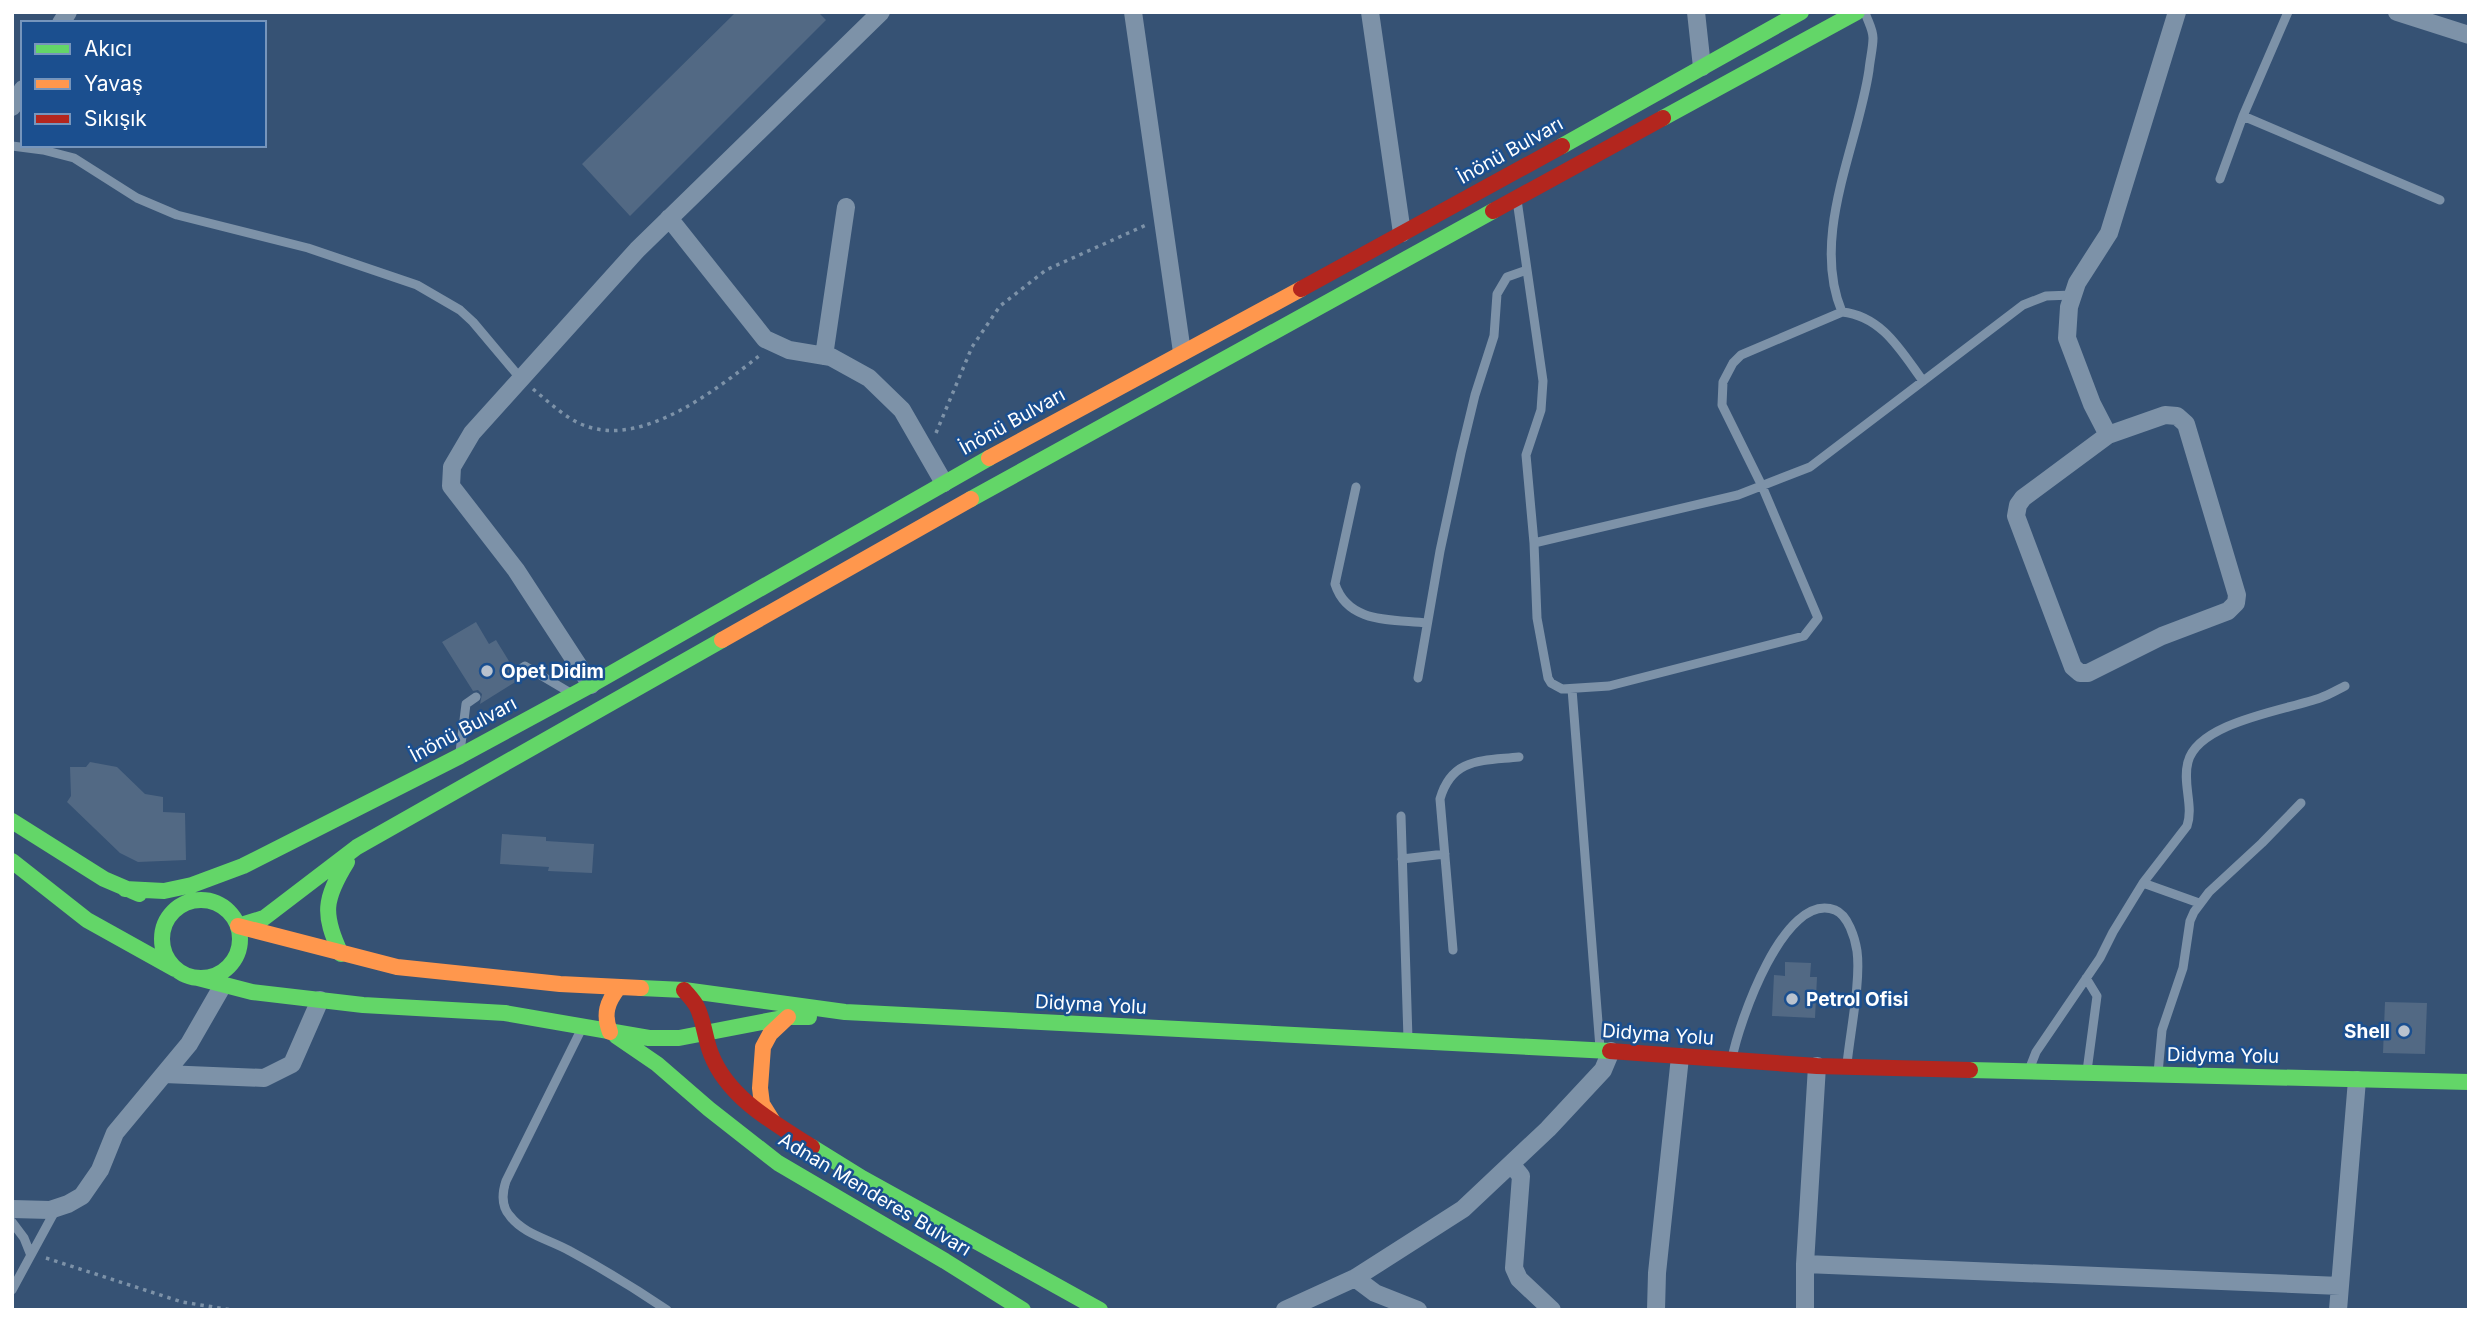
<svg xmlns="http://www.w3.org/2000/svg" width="2481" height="1322" font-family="Inter,sans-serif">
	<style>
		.building { fill: #526984 }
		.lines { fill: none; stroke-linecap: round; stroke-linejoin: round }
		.path { stroke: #7d92a8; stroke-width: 3.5; stroke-dasharray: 3.5 5; stroke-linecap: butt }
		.lane { stroke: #7d92a8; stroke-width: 9 }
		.street { stroke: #7d92a8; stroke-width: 18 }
		.fast { stroke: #63d668; stroke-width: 16 }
		.slow { stroke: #ff974d; stroke-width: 16 }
		.jam { stroke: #b3261e; stroke-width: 16 }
		.poi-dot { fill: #b9c2ce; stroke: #1b4f8f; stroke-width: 2.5 }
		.labels { text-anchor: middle; stroke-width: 5; stroke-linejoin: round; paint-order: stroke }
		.street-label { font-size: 19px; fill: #fff; stroke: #1b4f8f }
		.poi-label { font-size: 19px; font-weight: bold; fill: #fff; stroke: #1b4f8f; text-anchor: start }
	</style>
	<rect width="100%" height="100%" fill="#365274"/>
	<!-- building -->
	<path class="building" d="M736,12H818L826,20L630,216L582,164Z
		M476,622L489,644L496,640L512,666L509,672L511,676L520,679L480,704L482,694L478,690L473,691L442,642Z
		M90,762L117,767L145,794L163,797V812L185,813L186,860L138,862L120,853L67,802L71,796L70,767H86Z
		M502,834L546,837V841L594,844L592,873L548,871L549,867L500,864Z
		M1785,962L1811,963L1810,977H1817L1815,1018L1772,1016L1774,975L1785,976Z
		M2385,1002L2427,1003L2425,1054L2383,1053Z"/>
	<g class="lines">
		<!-- path -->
		<path class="path" d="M533,389C550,403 566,419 586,426C643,447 716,390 759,356
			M936,433L972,347L1000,306L1046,270L1146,225
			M46,1258L182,1302L232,1310"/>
		<!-- lane -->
		<path class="lane" d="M2243,116L2440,200
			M12,146L43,150L74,158L137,198L177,215L308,248L417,285L460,310L473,322L521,379
			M2220,179L2243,116L2288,12
			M1517,200L1543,381L1541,410L1526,455L1534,543L1537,618L1548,678L1551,683L1562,689L1609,686L1804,636L1818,618L1762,486L1722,405L1723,382L1733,363L1741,355L1842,312C1882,316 1901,351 1923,381
			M1842,312C1810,236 1858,146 1869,70C1870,59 1873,48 1873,38C1873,29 1867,20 1865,12
			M1356,487L1335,584C1348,624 1392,619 1427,623
			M1534,543L1738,495L1810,467L2023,305L2046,296L2072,295
			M516,672L525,666L569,692
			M1418,678L1440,551L1461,453L1475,395L1494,336L1497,294L1507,277L1527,270
			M1572,689L1600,1048
			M460,752L466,704L476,697
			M1401,816L1408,1039
			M1402,859L1445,854
			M2143,883L2199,903
			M1453,950L1440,799C1452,757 1483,761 1519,757
			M2086,978L2097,996L2087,1071
			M582,1028L506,1181C502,1193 501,1206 510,1216C523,1234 551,1240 570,1251C603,1269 636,1289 667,1310
			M1732,1059C1738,1025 1784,890 1835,910C1848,915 1855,938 1857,951C1861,981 1850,1033 1847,1064
			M2029,1070L2036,1052L2100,958L2113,932L2143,883L2187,826C2194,806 2182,783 2188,762C2198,722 2287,710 2320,698C2329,695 2337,690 2345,686
			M2158,1073L2162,1030L2183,968L2190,921L2194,912L2209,892L2262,843L2301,803
			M12,1222L24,1238L30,1253
			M12,1290L56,1209"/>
		<!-- street -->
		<path class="street" d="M1133,12L1182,352
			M1370,12L1402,233
			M1696,12L1702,67
			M2397,12L2469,35
			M61,23L68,12
			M12,107L23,89
			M669,218L765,339L789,350L831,357L869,378L902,410L944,483
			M824,356L846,207
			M2165,415L2177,416L2186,424L2237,595L2236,603L2228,611L2162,636L2088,673H2080L2073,667L2016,516L2018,505L2023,498L2108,435Z
			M2108,435L2092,404L2067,338L2069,307L2077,283L2109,233L2177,12
			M591,685L516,570L451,486L452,467L472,433L637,250L881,12
			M164,1074L264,1078L292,1064L320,1000
			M1511,1164L1521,1176L1514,1268L1519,1279L1552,1310
			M12,1209L50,1210L68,1204L82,1196L100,1170L115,1133L189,1044L223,985
			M1805,1264L2340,1286
			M1355,1278L1375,1293L1418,1310
			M1285,1310L1355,1278L1463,1209L1548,1129L1603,1070L1611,1051
			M1656,1310L1657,1273L1680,1057
			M1805,1310V1264L1817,1066
			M2338,1310L2357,1080"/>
		<!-- fast -->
		<path class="fast" d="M1663,118L1857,12
			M1562,146L1801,12
			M971,499L1493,211
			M12,821L104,879L139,894
			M12,861L87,920L175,969
			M125,889L164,891L192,885L243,866L460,756L591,685L989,458
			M162 939a39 39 0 1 1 78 0a39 39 0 1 1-78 0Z
			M238,926L264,918L357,847L722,640
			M341,954C322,914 324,899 347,862
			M198,978L252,992L363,1005L505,1013L649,1038H679L788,1017H809
			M641,988L684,990L845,1012L1610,1051
			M616,1036L657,1064L709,1109L778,1163L945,1261L1023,1310
			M1970,1070L2469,1082
			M812,1147L862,1178L1100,1310"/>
		<!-- slow -->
		<path class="slow" d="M989,458L1301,289
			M722,640L971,499
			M238,926L397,967L560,984L641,988
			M610,1032C603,1014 607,1002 619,987
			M772,1120L762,1104L760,1088L763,1047L770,1034L788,1017"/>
		<!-- jam -->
		<path class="jam" d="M1493,211L1663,118
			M1301,289L1562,146
			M684,990C688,995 694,1001 697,1007C704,1021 705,1039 711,1054C728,1098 774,1123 812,1147
			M1610,1051L1817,1066L1970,1070"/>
	</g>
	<!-- markers -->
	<g class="poi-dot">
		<circle cx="487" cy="671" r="7"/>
		<circle cx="1792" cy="999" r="7"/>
		<circle cx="2404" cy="1031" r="7"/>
	</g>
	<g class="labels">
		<!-- street labels -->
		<g class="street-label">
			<text transform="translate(1510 150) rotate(-29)" y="7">İnönü Bulvarı</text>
			<text transform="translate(1012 421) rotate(-29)" y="7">İnönü Bulvarı</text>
			<text transform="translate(463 729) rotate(-28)" y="7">İnönü Bulvarı</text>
			<text transform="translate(1091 1004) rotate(3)" y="7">Didyma Yolu</text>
			<text transform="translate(1658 1034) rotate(4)" y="7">Didyma Yolu</text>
			<text transform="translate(2223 1055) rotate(1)" y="7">Didyma Yolu</text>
			<text transform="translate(875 1194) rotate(31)" y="7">Adnan Menderes Bulvarı</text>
		</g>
		<!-- poi labels -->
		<g class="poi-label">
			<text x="501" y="678">Opet Didim</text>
			<text x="1806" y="1006">Petrol Ofisi</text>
			<text x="2390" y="1038" text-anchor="end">Shell</text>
		</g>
	</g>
	<!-- border -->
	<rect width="2481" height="1322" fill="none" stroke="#ffffff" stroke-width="28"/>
	<!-- legend -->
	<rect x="21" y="21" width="245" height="126" fill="#1b4f8f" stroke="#7695bc" stroke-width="2"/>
	<rect x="35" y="44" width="35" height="10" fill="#63d668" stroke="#7695bc" stroke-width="2"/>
	<text x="84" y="56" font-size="21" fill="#ffffff">Akıcı</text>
	<rect x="35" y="79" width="35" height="10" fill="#ff974d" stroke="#7695bc" stroke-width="2"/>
	<text x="84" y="91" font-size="21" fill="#ffffff">Yavaş</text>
	<rect x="35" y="114" width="35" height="10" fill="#b3261e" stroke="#7695bc" stroke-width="2"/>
	<text x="84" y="126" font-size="21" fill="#ffffff">Sıkışık</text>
</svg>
